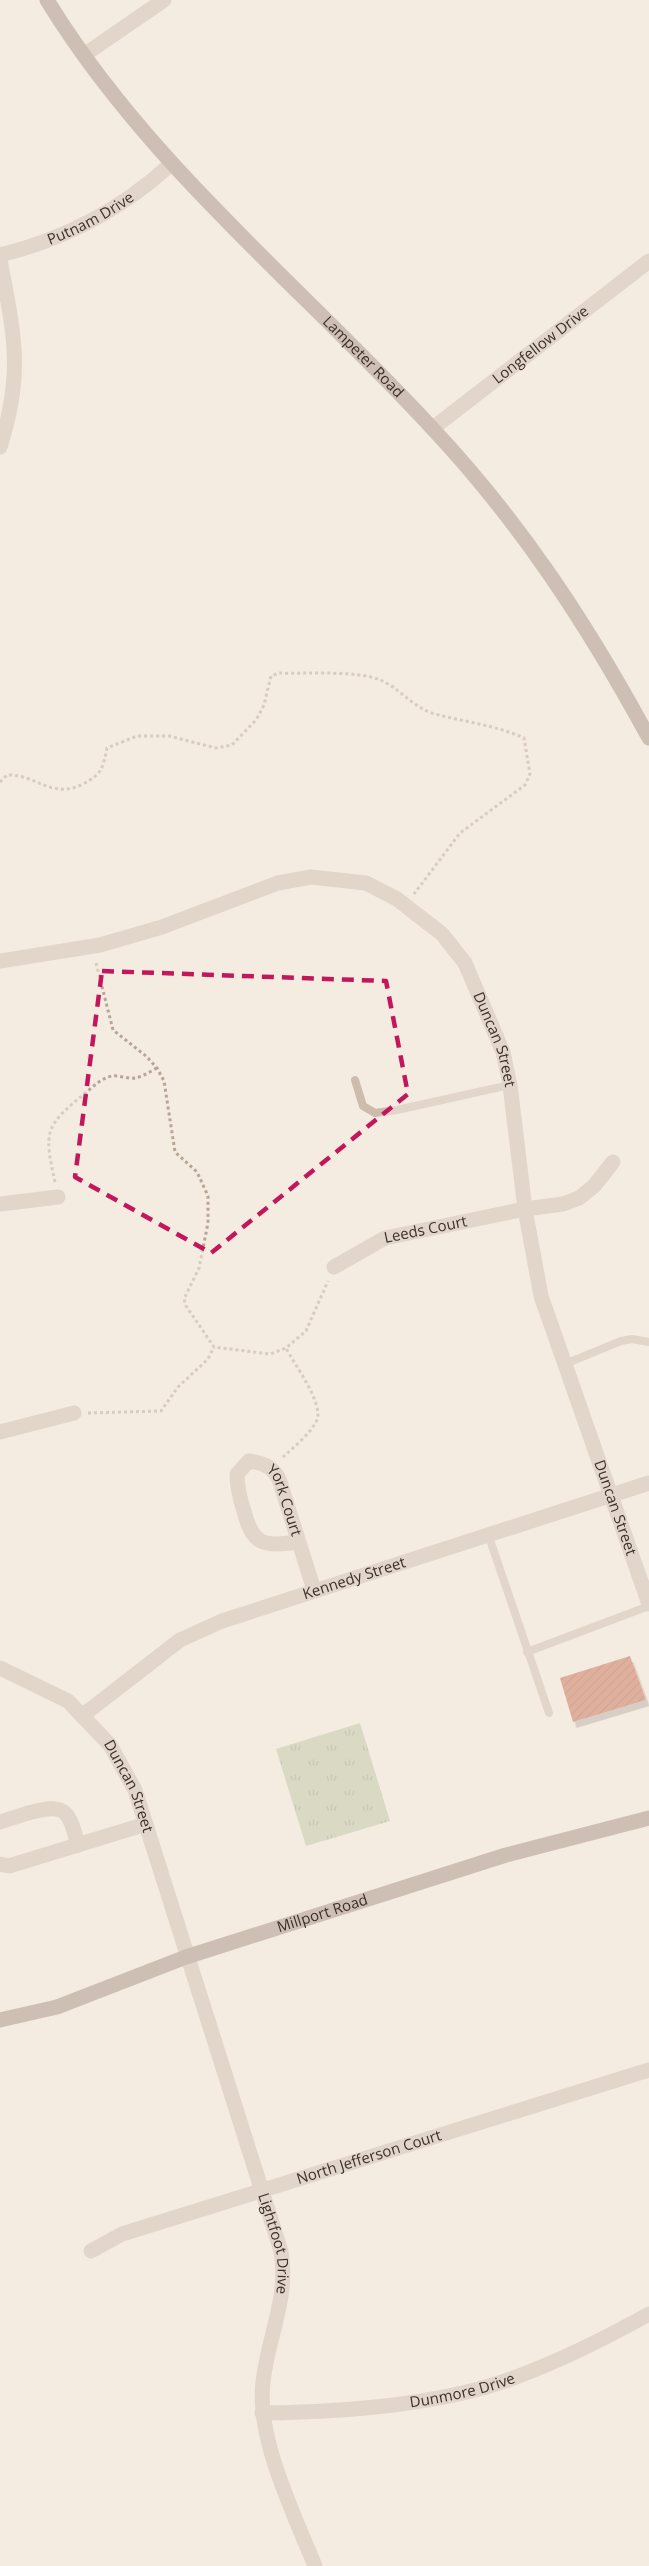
<svg xmlns="http://www.w3.org/2000/svg" width="649" height="2566" font-family="'Open Sans',sans-serif">
	<style>
		.park { fill: url(#park-tufts) }
		.building { fill: url(#building-hatch); filter: url(#shadow) }
		.lines { fill: none; stroke-linecap: round; stroke-linejoin: round }
		.path { stroke: #b9a596; stroke-width: 3; stroke-dasharray: 3 3; stroke-linecap: butt }
		.lane { stroke: #cdbbac; stroke-width: 8 }
		.street { stroke: #cdbbac; stroke-width: 15 }
		.secondary { stroke: #a18a7d; stroke-width: 15 }
		.marked { fill: none; stroke: #c2185b; stroke-width: 4.5; stroke-dasharray: 12 8; stroke-linejoin: round }
		.labels { text-anchor: middle; stroke-width: 5; stroke-linejoin: round; paint-order: stroke }
		.street-label { font-size: 15px; fill: #3b302b; stroke: #fbf5ee }
	</style>
	<defs>
		<pattern id="park-tufts" width="24" height="20" patternUnits="userSpaceOnUse" patternTransform="scale(1.5)"><rect width="24" height="20" fill="#b8c4a0"/><path d="M3 7l-1-3M5 7V3M7 7l1-3M15 17l-1-3M17 17v-4M19 17l1-3" fill="none" stroke="#97a083"/></pattern>
		<pattern id="building-hatch" width="6" height="6" patternUnits="userSpaceOnUse" patternTransform="scale(1.5)"><rect width="6" height="6" fill="#c8694b"/><path d="M-1 1l2-2M0 6l6-6M5 7l2-2" fill="none" stroke="#a4573f"/></pattern>
		<filter id="shadow"><feDropShadow dx="3.5" dy="6" stdDeviation="0" flood-color="#0004"/></filter>
	</defs>
	<rect width="100%" height="100%" fill="#f4ebe1"/>
	<!-- park -->
	<path class="park" d="M360,1723L390,1821L306,1846L276,1749Z"/>
	<!-- building -->
	<path class="building" d="M630,1656L646,1700L573,1722L560,1678Z"/>
	<g class="lines">
		<!-- path -->
		<path class="path" d="M0,782L7,775C36,774 52,800 83,784C102,774 103,768 107,748L137,736H169L216,748L232,745L256,720L264,705L271,676L279,673C306,674 357,670 380,680C400,688 413,708 435,714C465,722 495,725 524,738L530,774L525,785L460,833L414,894
			M96,963L113,1030L146,1056L157,1068L164,1081L175,1152L197,1172L208,1196V1223L199,1268L184,1299L186,1306L214,1347L270,1354L286,1348L306,1331L328,1281
			M55,1182C44,1132 44,1127 84,1094C93,1087 101,1078 112,1076C119,1075 128,1079 135,1078C142,1077 151,1071 157,1068
			M88,1413L161,1411L178,1387L208,1359L214,1347
			M283,1457C294,1447 309,1435 316,1422C326,1406 294,1364 286,1348"/>
		<!-- lane -->
		<path class="lane" d="M355,1080L363,1106L375,1113L397,1110L510,1085
			M565,1364L621,1341L632,1339L649,1342
			M488,1534L549,1713
			M527,1652L649,1606"/>
		<!-- street -->
		<g class="street">
			<path d="M84,55L164,0"/>
			<path id="s1" d="M0,255C66,239 121,210 171,164"/>
			<path d="M0,260C14,334 24,372 0,447"/>
			<path id="s2" d="M433,428L649,261"/>
			<path id="s3" d="M0,961L100,945L162,927L278,883L311,877L366,883L397,899L442,934L465,963L503,1052L510,1085L525,1209L541,1296L649,1604"/>
			<path d="M0,1204L58,1197"/>
			<path id="s4" d="M334,1267L385,1238L525,1209L563,1204L579,1198L594,1186L613,1162"/>
			<path d="M0,1432L74,1413"/>
			<path id="s5" d="M299,1542C265,1546 253,1547 244,1511C240,1499 237,1487 237,1474L249,1461C263,1463 272,1466 279,1479L314,1590"/>
			<path id="s6" d="M0,1668L68,1701L110,1745L135,1790L281,2251C289,2299 268,2336 263,2382C256,2438 294,2514 315,2566"/>
			<path id="s7" d="M82,1716L180,1640L222,1621L649,1483"/>
			<path d="M0,1822C15,1818 53,1801 65,1813C73,1821 75,1835 78,1845"/>
			<path d="M0,1864L9,1866L146,1824"/>
			<path id="s8" d="M91,2251L122,2234L649,2070"/>
			<path id="s9" d="M262,2413C340,2412 443,2405 516,2377C562,2360 606,2338 649,2314"/>
		</g>
		<!-- secondary -->
		<g class="secondary">
			<path id="s10" d="M47,0C148,165 302,287 432,428C521,523 587,624 649,738"/>
			<path id="s11" d="M0,2020L57,2007L186,1957L506,1855L649,1818"/>
		</g>
	</g>
	<!-- marked area -->
	<path d="M0 0H649V2566H0ZM102,971L386,981L408,1094L211,1253L75,1177Z" fill="#f4ebe1" fill-opacity=".55" fill-rule="evenodd"/>
	<path class="marked" d="M102,971L386,981L408,1094L211,1253L75,1177Z"/>
	<g class="labels">
		<!-- street labels -->
		<g class="street-label">
			<text dy="5" stroke="none"><textPath href="#s1" startOffset="98">Putnam Drive</textPath></text>
			<text dy="5" stroke="none"><textPath href="#s2" startOffset="136">Longfellow Drive</textPath></text>
			<text dy="5" stroke="none"><textPath href="#s10" startOffset="478">Lampeter Road</textPath></text>
			<text dy="5" stroke="none"><textPath href="#s3" startOffset="590">Duncan Street</textPath></text>
			<text dy="5" stroke="none"><textPath href="#s4" startOffset="100">Leeds Court</textPath></text>
			<text dy="5" stroke="none"><textPath href="#s5" startOffset="188">York Court</textPath></text>
			<text dy="5" stroke="none"><textPath href="#s3" startOffset="1076">Duncan Street</textPath></text>
			<text dy="5" stroke="none"><textPath href="#s7" startOffset="309">Kennedy Street</textPath></text>
			<text dy="5" stroke="none"><textPath href="#s6" startOffset="182">Duncan Street</textPath></text>
			<text dy="5" stroke="none"><textPath href="#s11" startOffset="340">Millport Road</textPath></text>
			<text dy="5" stroke="none"><textPath href="#s8" startOffset="294">North Jefferson Court</textPath></text>
			<text dy="5" stroke="none"><textPath href="#s6" startOffset="663">Lightfoot Drive</textPath></text>
			<text dy="5" stroke="none"><textPath href="#s9" startOffset="202">Dunmore Drive</textPath></text>
		</g>
	</g>
</svg>
